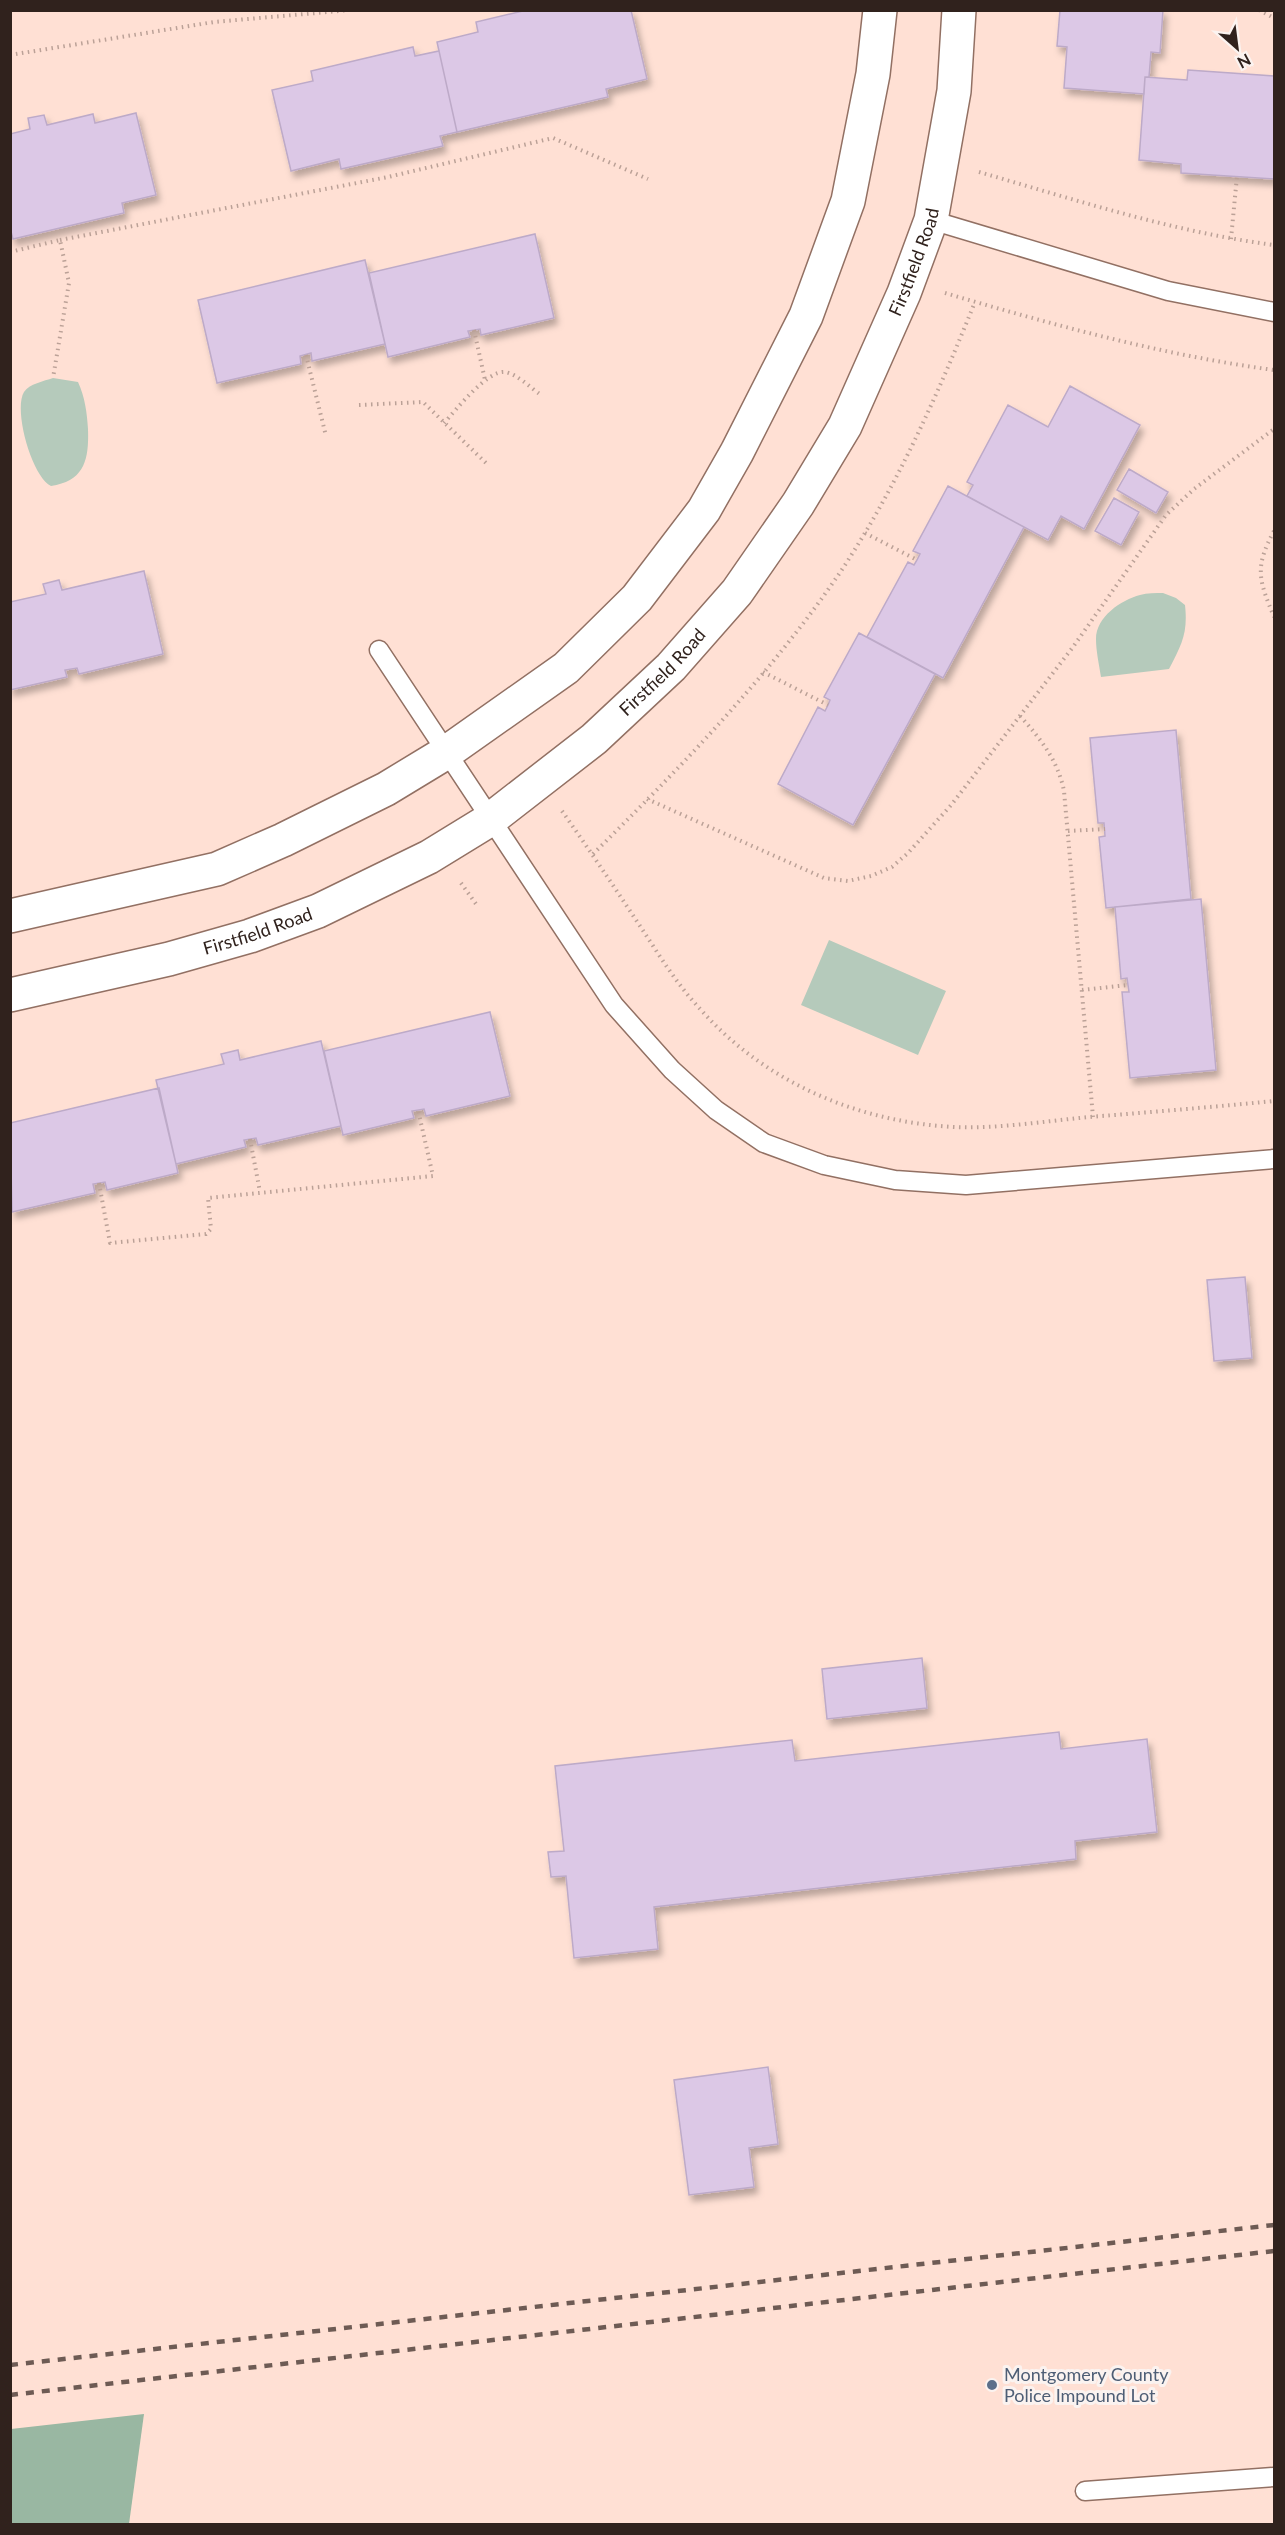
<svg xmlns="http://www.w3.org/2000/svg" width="1285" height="2535" font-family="Lato,sans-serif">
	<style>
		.green { fill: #b5cabb }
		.forest { fill: #99b7a2 }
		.building { fill: #dcc8e6; stroke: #bdaac8; stroke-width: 1.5; filter: url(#shadow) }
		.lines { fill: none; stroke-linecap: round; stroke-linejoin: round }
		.service-casing { stroke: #927063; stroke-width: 21 }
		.tertiary-casing { stroke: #927063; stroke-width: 36 }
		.path { stroke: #bba197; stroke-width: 4; stroke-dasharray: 1.5 4.5; stroke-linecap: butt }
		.service { stroke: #fff; stroke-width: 18 }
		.tertiary { stroke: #fff; stroke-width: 33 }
		.rail { stroke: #6e5b54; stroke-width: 4.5; stroke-dasharray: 8 8; stroke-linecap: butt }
		.service-dot { fill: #5c6f8a; stroke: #fbf3f0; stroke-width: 2 }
		.labels { text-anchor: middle; stroke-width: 6; stroke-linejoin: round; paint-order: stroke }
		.street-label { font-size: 18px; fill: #30221d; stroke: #fbf3f0 }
		.service-label { font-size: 18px; fill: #4e5e75; stroke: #fbf3f0; text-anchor: start }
	</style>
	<defs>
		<filter id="shadow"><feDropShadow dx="3.5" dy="6" stdDeviation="3" flood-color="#0004"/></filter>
	</defs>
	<rect width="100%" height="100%" fill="#ffe0d4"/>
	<!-- green -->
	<path class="green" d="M53,378L78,382C85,397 87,413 88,429C89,459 85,481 51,486C32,477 13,410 24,392C29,384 44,381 53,378Z
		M1163,593L1176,598L1185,605C1188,633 1182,644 1169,669L1101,677C1099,664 1096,651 1096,639C1096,617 1121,600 1140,595C1147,593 1156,593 1163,593Z
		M829,940L946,991L918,1055L801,1005Z"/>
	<!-- forest -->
	<path class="forest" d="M144,2414L129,2524H11V2429Z"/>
	<!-- building -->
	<path class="building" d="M527,10H631L647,79L606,89L608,97L457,132L437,42L478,32L476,22Z
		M1060,10H1163L1160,53L1151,52L1149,77H1145L1144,94L1064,88L1067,47L1057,46Z
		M413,47L415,56L439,51L457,132L440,136L443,146L341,169L339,159L291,171L272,90L313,81L311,71Z
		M1188,70L1274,76V179L1181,173V164L1139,160L1145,77L1187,80Z
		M136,113L156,195L122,203L124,213L13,239L10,228V134L30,129L28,118L44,115L47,125L93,114L95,123Z
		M535,234L554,318L481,335L480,329L468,331L470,337L388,357L369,273Z
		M365,260L385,344L312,361L311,353L300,356L301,364L217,383L198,300Z
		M1070,386L1140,425L1084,529L1061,516L1048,540L967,496L973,485L967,482L1008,405L1048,427Z
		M1129,469L1168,492L1156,513L1117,490Z
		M948,486L1024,527L943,678L867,637L908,562L914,565L917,560L920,554L913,551Z
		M1114,498L1139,512L1121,545L1095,531Z
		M144,571L163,654L79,674L77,668L65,670L67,677L10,690V602L46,594L43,584L59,580L62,590Z
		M859,633L935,674L853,825L778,784L818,707L825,711L828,705L830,700L824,697Z
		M1176,730L1191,899L1106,908L1099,837L1105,836L1104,823H1098L1090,738Z
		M1201,899L1216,1070L1130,1078L1122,992H1129L1127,978L1121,979L1115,907Z
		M490,1012L510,1096L426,1116L424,1109L412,1111L414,1118L343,1135L324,1051Z
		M321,1041L341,1126L258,1145L256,1138L244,1140L246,1147L176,1164L156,1080L224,1064L221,1054L238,1050L240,1060Z
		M159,1088L178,1173L107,1190L105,1182L93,1184L95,1193L12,1212L10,1123Z
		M1245,1277L1252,1358L1214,1361L1207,1280Z
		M922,1658L927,1708L827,1719L822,1669Z
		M1059,1732L1061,1749L1147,1739L1157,1832L1075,1841L1076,1859L654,1907L658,1949L574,1958L566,1876L551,1877L548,1852L564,1851L555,1766L792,1740L795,1761Z
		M768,2067L778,2144L749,2148L754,2187L689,2195L674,2080Z"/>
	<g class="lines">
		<!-- service casing -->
		<g class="service-casing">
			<path id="service" d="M931,220L1168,291L1274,312
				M379,650L614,1005L672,1070L716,1110L764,1143L824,1165L895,1180L966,1185L1274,1159
				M1085,2491L1274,2477"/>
		</g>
		<!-- tertiary casing -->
		<g class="tertiary-casing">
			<g id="tertiary">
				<path d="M10,916L217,869L283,840L386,789L447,752L566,668L637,598L704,510L737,452L806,316L848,201L873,74L880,10"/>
				<path id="s1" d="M10,995L169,959L250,936L318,911L429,857L491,819L594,739L671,667L737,592L798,504L845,426L904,293L931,220L954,91L959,10"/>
			</g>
		</g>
		<!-- path -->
		<path class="path" d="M1259,10L1274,18
			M10,55L214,22L350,10
			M979,172C1076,200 1174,232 1274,245
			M1231,239L1237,176
			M60,240L388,177L553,138L648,179
			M10,252L60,240L69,283L53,378
			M945,293C1054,325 1162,355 1274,370
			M474,330L485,380
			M306,355L326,436
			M359,405L423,402L486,463
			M444,423C456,410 487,370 505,372C517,374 531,388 541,395
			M1274,531C1254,568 1259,580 1274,617
			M865,533L917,560
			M763,672L828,705
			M1020,716C1041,739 1058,761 1064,791L1093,1117
			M647,799L824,878L848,881L871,876L892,867L908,853L952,804L1073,647L1166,515L1194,489L1274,429
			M562,811C588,848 613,885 638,923C658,953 677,985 702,1011C766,1083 859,1122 954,1127C999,1129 1045,1121 1090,1117C1151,1112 1213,1107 1274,1101
			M1068,831L1105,829
			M593,854C681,767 769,676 839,574C896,489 937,396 975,302
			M461,883L476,904
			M1082,990L1128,985
			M250,1139L260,1192
			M99,1183L110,1243L206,1234L211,1229L208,1198L433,1176L418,1110"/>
		<!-- service -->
		<use href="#service" class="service"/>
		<!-- tertiary -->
		<use href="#tertiary" class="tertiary"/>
		<!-- rail -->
		<path class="rail" d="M10,2365L1274,2225
			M10,2395L1274,2251"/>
	</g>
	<!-- markers -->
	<circle class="service-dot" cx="992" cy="2385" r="6"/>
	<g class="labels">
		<!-- street labels -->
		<g class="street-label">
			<text dy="6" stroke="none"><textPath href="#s1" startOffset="1228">Firstfield Road</textPath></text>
			<text dy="6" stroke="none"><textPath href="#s1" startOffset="742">Firstfield Road</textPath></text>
			<text dy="6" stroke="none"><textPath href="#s1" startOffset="256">Firstfield Road</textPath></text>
		</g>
		<!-- service labels -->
		<g class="service-label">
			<text x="1004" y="2381">Montgomery County<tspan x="1004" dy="21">Police Impound Lot</tspan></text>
		</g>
	</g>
	<!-- border -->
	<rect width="1285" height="2535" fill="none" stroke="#30221d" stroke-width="24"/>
	<!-- north arrow -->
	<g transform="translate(1237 48) rotate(152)" stroke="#fbf3f0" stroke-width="4.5" paint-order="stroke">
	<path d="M0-4.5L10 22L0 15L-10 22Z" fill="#30221d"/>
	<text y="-9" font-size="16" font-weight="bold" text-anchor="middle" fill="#30221d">N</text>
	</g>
</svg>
